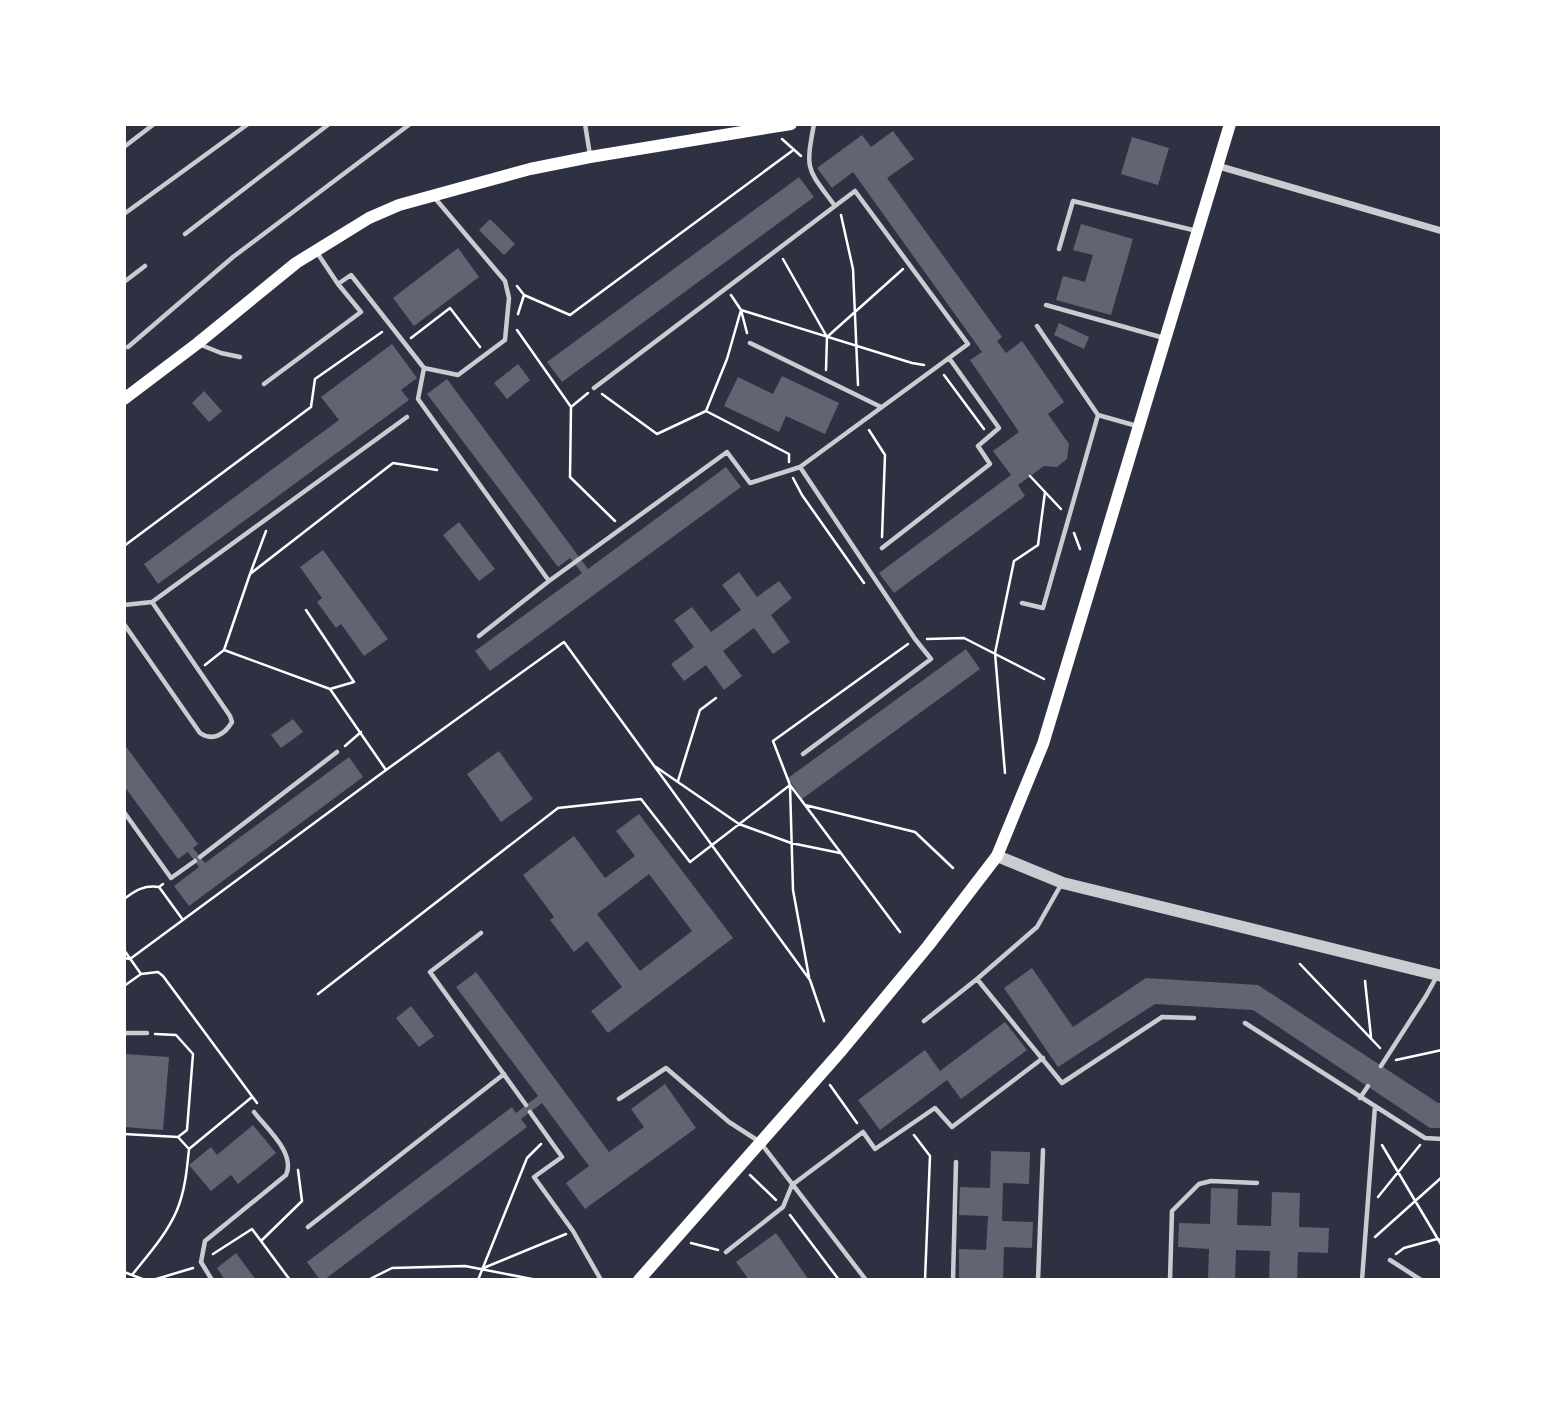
<svg xmlns="http://www.w3.org/2000/svg" width="1566" height="1404" font-family="Rubik,sans-serif">
	<style>
		.building { fill: #626471; fill-rule: evenodd }
		.lines { fill: none; stroke-linecap: round; stroke-linejoin: round }
		.path { stroke: #fff; stroke-width: 2.5 }
		.service { stroke: #caccd0; stroke-width: 4.5 }
		.minor { stroke: #caccd0; stroke-width: 7 }
		.tertiary { stroke: #caccd0; stroke-width: 12 }
		.secondary { stroke: #fff; stroke-width: 12 }
	</style>
	<rect width="100%" height="100%" fill="#2d3142"/>
	<!-- building -->
	<path class="building" d="M893,131L914,159L887,178L1002,337L997,341L1006,353L1022,341L1064,402L1048,414L1069,444L1067,459L1057,467L1044,466L1018,485L1025,496L894,593L879,573L1011,475L993,451L1019,432L970,360L982,352L853,172L832,188L817,168L862,135L871,147Z
		M1132,137L1169,148L1158,185L1121,174Z
		M799,177L814,197L562,382L547,362Z
		M490,219L515,244L504,255L479,230Z
		M1081,224L1133,239L1111,315L1056,300L1063,276L1085,282L1093,255L1073,250Z
		M458,248L479,277L414,326L393,298Z
		M1059,323L1089,337L1084,349L1054,335Z
		M392,344L417,378L401,390L409,400L158,584L144,564L339,420L321,397Z
		M518,364L530,380L507,399L494,383Z
		M782,376L839,403L825,434L786,416L779,432L724,406L738,377L773,394Z
		M447,379L588,569L726,467L741,487L490,671L475,651L582,573L570,558L558,567L427,394Z
		M204,391L222,411L209,422L192,403Z
		M459,522L495,569L479,581L443,535Z
		M323,550L388,639L364,656L341,624L336,628L317,602L322,598L300,567Z
		M739,572L757,597L779,581L792,598L771,615L790,642L773,654L754,628L723,651L742,676L724,690L706,665L684,681L671,664L694,647L674,620L692,607L711,632L741,610L722,585Z
		M966,649L980,669L802,799L788,778Z
		M293,719L303,732L281,748L271,735Z
		M124,744L198,844L193,848L205,863L349,757L363,777L189,906L174,886L199,867L188,852L178,859L124,786Z
		M499,751L533,799L501,822L467,774Z
		M639,814L733,938L608,1033L591,1011L622,987L587,941L574,952L550,920L554,917L523,875L574,836L605,878L635,856L616,831ZM649,874L692,931L640,971L597,914Z
		M1032,968L1073,1027L1146,978L1258,985L1438,1103H1442V1128H1430L1253,1010L1155,1004L1058,1067L1004,988Z
		M476,972L609,1152L644,1127L631,1109L665,1084L696,1128L585,1209L566,1183L589,1166L542,1103L521,1119L527,1127L324,1280H320L307,1262L512,1107L516,1113L538,1096L456,987Z
		M411,1006L434,1036L419,1047L396,1018Z
		M1005,1022L1027,1050L961,1099L947,1080L880,1130L858,1100L925,1050L940,1071Z
		M124,1054L169,1057L163,1130L124,1127Z
		M253,1125L276,1153L238,1184L231,1175L211,1191L189,1165L211,1147L217,1155Z
		M991,1151L1030,1152L1029,1184L1003,1183L1002,1221L1033,1222L1032,1248L1004,1247L1003,1280L959,1279V1249L986,1250L988,1216L959,1215L960,1187L990,1188Z
		M1211,1188L1238,1189L1237,1225L1271,1226L1272,1192L1300,1193L1299,1227L1329,1228L1328,1253L1298,1252L1297,1280H1269L1270,1251L1236,1250L1235,1280H1208L1209,1249L1178,1247L1179,1223L1210,1224Z
		M776,1233L809,1280H749L736,1262Z
		M236,1253L256,1280H225L217,1268Z"/>
	<g class="lines">
		<!-- path -->
		<path class="path" d="M782,139L801,156
			M841,215L853,269L858,385
			M783,259L827,337L826,370
			M517,286L524,295L518,314
			M524,295L570,315L792,151
			M731,295L741,310L912,363L924,365
			M517,330L571,407L588,393
			M747,333L741,310L727,359L706,411L789,454V462
			M827,337L903,269
			M411,338L450,308L480,347
			M944,375L984,429
			M602,394L657,434L706,411
			M571,407L570,477L615,521
			M869,430L885,455L882,537
			M1030,476L1061,509
			M793,478L802,495L864,583
			M1074,533L1080,549
			M124,546L311,407L315,379L382,332
			M250,574L266,531
			M306,610L354,682L330,689
			M927,639L964,638L1044,679
			M205,665L224,650
			M345,746L361,732
			M656,767L739,824L791,843L840,853
			M386,770L330,689L224,650L250,574L393,463L437,470
			M1005,773L995,653L1014,561L1038,545L1045,492
			M678,781L700,710L716,698
			M805,805L915,832L953,868
			M163,884L159,887L183,920
			M124,899C136,890 144,885 159,887
			M124,950L141,974L158,972L163,976L257,1103
			M124,958L130,959L386,770L564,642L810,980L824,1021
			M1300,964L1380,1048
			M809,977L793,890L790,785L773,741L908,644
			M1365,981L1371,1037
			M124,986L141,974
			M318,994L558,808L641,799L690,862L790,785L900,932
			M155,1034L176,1035L193,1054L187,1130L178,1137L189,1149L252,1097
			M1396,1060L1442,1050
			M830,1085L857,1123
			M124,1134L178,1137
			M914,1135L930,1156L925,1280
			M1382,1145L1442,1246
			M750,1175L776,1200
			M1378,1197L1420,1145
			M790,1215L839,1280
			M1375,1237L1442,1177
			M261,1241L302,1201L298,1170
			M691,1243L718,1250
			M213,1254L252,1229L290,1280
			M1396,1254L1404,1248L1437,1239L1442,1240
			M481,1269L566,1234
			M124,1272L145,1280
			M132,1275C148,1255 167,1234 177,1210C185,1191 187,1169 189,1149
			M153,1280L193,1268
			M368,1280L392,1268L465,1266L537,1280
			M478,1280L527,1158L541,1144"/>
		<!-- service -->
		<path class="service" d="M585,124L590,155
			M814,124C805,172 807,168 835,206L855,191L968,344L949,358L999,428L978,446L990,464L882,548
			M124,147L154,124
			M124,214L248,124
			M185,234L329,124
			M1059,249L1073,201L1197,231
			M316,251L338,284L351,275L424,368L458,375L505,340L509,298L505,281L434,197
			M124,282L145,266
			M1046,305L1164,338
			M1037,326L1098,415
			M750,343L881,407
			M201,345L221,353L240,357
			M128,347L233,257L410,124
			M424,368L418,399L549,581L479,636
			M264,384L361,312L338,284
			M594,388L835,206
			M549,581L727,452L750,483L800,467
			M1022,603L1043,608L1098,415L1137,426
			M124,605L152,602L407,417
			M124,624L200,733C213,742 225,734 232,722L230,716L152,602
			M803,754L931,659L915,639L800,467L949,358
			M124,812L171,878L195,861
			M200,857L337,752
			M1062,883L1037,927L977,979L1062,1083L1162,1017L1194,1018
			M481,933L430,972L526,1105
			M924,1021L977,979
			M1245,1023L1425,1138L1442,1139
			M124,1033H147
			M1381,1066L1426,996L1437,976
			M1360,1098L1368,1086
			M619,1099L666,1068L729,1122L760,1142L866,1280
			M530,1112L562,1157L534,1177L573,1231L601,1280
			M308,1227L504,1074
			M726,1252L783,1207L792,1185L863,1132L875,1149L935,1108L952,1127L1043,1058
			M1390,1260L1421,1280
			M212,1280L201,1262L205,1241L286,1175C296,1153 266,1128 254,1112
			M953,1280L956,1162
			M1038,1280L1043,1150
			M1170,1280L1172,1211L1199,1184L1211,1181L1257,1183
			M1362,1280L1375,1106"/>
		<!-- minor -->
		<path class="minor" d="M1218,166L1442,231"/>
		<!-- tertiary -->
		<path class="tertiary" d="M997,856L1063,883L1442,976"/>
		<!-- secondary -->
		<path class="secondary" d="M124,399L198,343L296,263L369,218L399,205L530,169L590,157L791,124
			M639,1280L841,1051L928,946L997,856L1043,744L1230,124"/>
	</g>
	<!-- border -->
	<rect width="1566" height="1404" fill="none" stroke="#ffffff" stroke-width="252"/>
</svg>
